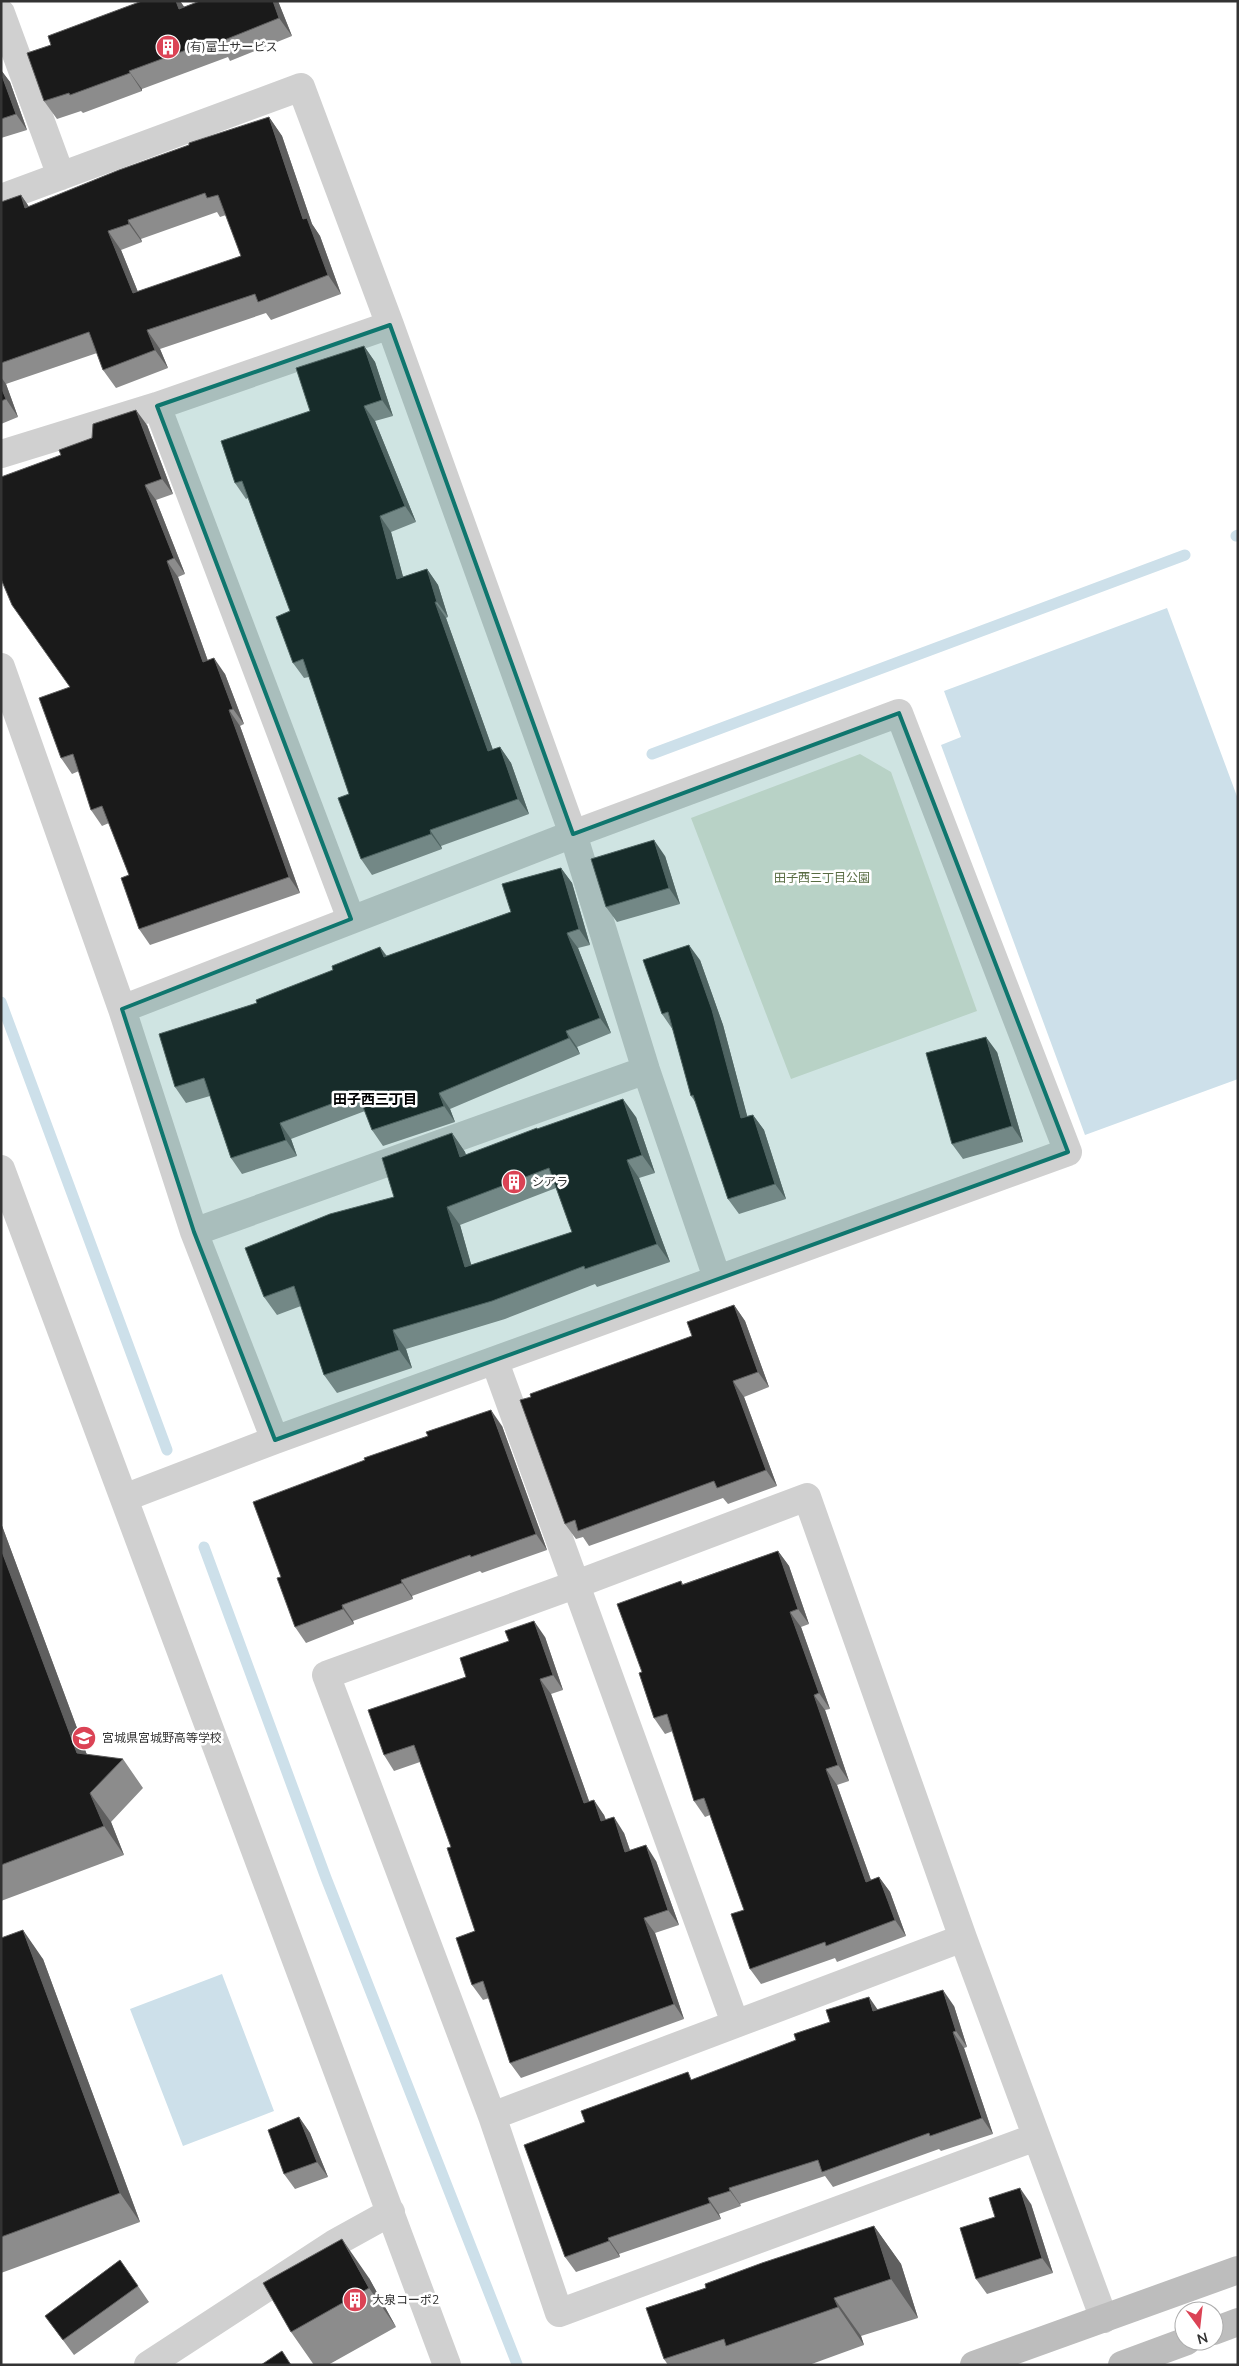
<svg xmlns="http://www.w3.org/2000/svg" width="1239" height="2366" font-family="'Nunito Sans','Noto Sans JP',sans-serif">
	<style>
		.green { fill: #e3e9dc }
		.water { fill: #cde0ea }
		.lines { fill: none; stroke-linecap: round; stroke-linejoin: round }
		.stream { stroke: #cde0ea; stroke-width: 11 }
		.street { stroke: #d0d0d0; stroke-width: 28 }
		.secondary { stroke: #bdbdbd; stroke-width: 28 }
		.wall { fill: #8c8c8c; fill-rule: evenodd }
		.shaded-wall { fill: #5f5f5f }
		.building { fill: #1a1a1a; stroke: #5f5f5f; fill-rule: evenodd }
		.marked { fill: #0f766e; fill-opacity: 0.2; stroke: #0f766e; stroke-width: 4; stroke-linejoin: round }
		.labels { text-anchor: middle; stroke-width: 5; stroke-linejoin: round; paint-order: stroke }
		.poi-label { font-size: 12px; fill: #333; stroke: #fff; text-anchor: start }
		.park-label { font-size: 12px; fill: #586c42; stroke: #fff }
		.neighbourhood-label { font-size: 14px; font-weight: bold; fill: #000; stroke: #fff }
	</style>
	<rect width="100%" height="100%" fill="#fff"/>
	<!-- green -->
	<path class="green" d="M860,754L891,772L977,1011L791,1079L691,818Z"/>
	<!-- water -->
	<path class="water" d="M1167,608L1238,799V1079L1085,1135L941,745L961,737L944,691Z
		M222,1974L274,2111L183,2146L130,2009Z"/>
	<g class="lines">
		<!-- stream -->
		<path class="stream" d="M1236,536L1238,535
			M652,754L1185,555
			M1,1002L167,1450
			M204,1547L326,1878L517,2364"/>
		<!-- street -->
		<path class="street" d="M1,13L61,176
			M1,198L301,87L390,325L573,834L646,1070L717,1278
			M157,406L351,919
			M1,454L157,406L390,325
			M1,667L122,1009L194,1232L275,1440
			M122,1009L573,834L899,713L1068,1152L275,1440L124,1498
			M1,1169L447,2365
			M194,1232L646,1070
			M495,1362L735,2023
			M492,2116L963,1938
			M1036,2137L559,2313L492,2116L326,1675L577,1584L807,1497L963,1938L1104,2319
			M148,2365L335,2243L391,2212"/>
		<!-- secondary -->
		<path class="secondary" d="M1214,2331L1238,2322
			M974,2365L1238,2270
			M1122,2365L1187,2341"/>
	</g>
	<!-- wall -->
	<path class="wall" d="M142,1H180L184,7L200,1H278L292,36L230,61L228,57L142,89V91L83,113L81,111L57,119L44,101L51,45Z
		M1,70L10,82L27,130L1,138Z
		M269,117L282,136L312,224L320,236L341,294L271,320L266,313L160,349L168,368L116,388L103,370L97,353L6,384L18,417L1,424V202L21,195L29,207ZM217,212L220,217L226,215L241,256L138,292L121,250L142,242L141,239Z
		M364,346L375,362L393,416L375,421L416,522L391,532L403,577L427,569L438,585L448,617L446,618L493,750L500,747L511,763L529,814L441,846L442,849L372,875L361,859L349,794L309,677L304,678L293,663L290,611L248,498L246,499L235,483L310,411Z
		M147,425L173,494L156,500L185,574L178,577L208,661L225,674L244,724L240,726L300,893L150,945L139,929L129,875L109,823L102,826L91,810L79,771L72,774L61,758Z
		M665,856L680,904L617,922L606,907Z
		M561,868L572,883L590,945L578,948L611,1033L577,1047L580,1054L450,1109L455,1122L383,1146L372,1130L365,1111L291,1139L297,1156L242,1174L231,1158L210,1096L186,1103L175,1087L257,1003L333,970L380,947L387,956L511,912Z
		M700,960L723,1025L747,1116L753,1115L764,1130L786,1199L739,1214L728,1199L696,1103L691,1096L673,1030L662,1014Z
		M997,1052L1023,1142L963,1159L952,1144Z
		M636,1117L655,1173L639,1178L670,1262L597,1287L595,1284L505,1319L406,1349L412,1368L337,1393L324,1375L301,1306L277,1315L264,1297L394,1197L452,1133L465,1152L466,1155L538,1129ZM556,1188L572,1232L471,1265L460,1225Z
		M734,1305L745,1321L769,1387L744,1397L777,1486L728,1504L723,1498L589,1546L583,1537L576,1539L565,1524L692,1336Z
		M502,1426L547,1550L482,1573L480,1571L412,1596L413,1599L353,1621L354,1624L306,1643L295,1627L281,1577Z
		M1,1523L87,1755L123,1759L143,1788L111,1822L124,1855L1,1901Z
		M778,1551L789,1566L809,1624L801,1627L830,1709L825,1710L849,1781L837,1785L871,1880L879,1877L890,1892L906,1936L837,1962L835,1958L761,1984L750,1969L744,1910L710,1815L705,1817L694,1801L673,1731L665,1734L654,1718L642,1672L681,1581L683,1584Z
		M545,1637L563,1690L551,1694L589,1801L604,1815L606,1820L624,1833L630,1850L656,1861L679,1925L655,1933L684,2019L521,2078L510,2063L489,1998L483,2000L472,1985L475,1931L451,1847L420,1762L394,1771L384,1755L466,1677Z
		M1,1938L43,1959L140,2222L1,2273Z
		M954,2006L967,2047L964,2048L993,2134L941,2151L939,2149L833,2187L825,2176L740,2204L741,2206L719,2214L721,2219L619,2254L620,2257L576,2272L565,2257L693,2080L878,2010Z
		M299,2117L310,2133L328,2177L295,2189L284,2174Z
		M1031,2204L1053,2273L987,2294L976,2279L995,2217Z
		M874,2226L901,2264L918,2318L861,2336L864,2345L809,2365H668L664,2359L706,2288Z
		M120,2260L149,2302L74,2355L45,2316Z
		M369,2278L396,2327L328,2365H314L291,2332Z"/>
	<!-- shaded-wall -->
	<path class="shaded-wall" d="M176,1H180L185,8L179,9Z
		M273,1H278L292,36L279,18Z
		M1,70L10,82L27,130L16,114L1,73Z
		M129,71L142,89V91L130,73Z
		M269,117L282,136L312,224L320,236L341,294L328,275L303,219Z
		M21,195L34,214L25,208Z
		M128,220L141,239L142,242L129,224Z
		M108,231L121,250L146,312L133,293Z
		M147,330L160,349L168,368L155,350Z
		M364,346L375,362L393,416L382,400Z
		M1,377L6,384L18,417L6,399L1,387Z
		M364,406L375,421L416,522L405,506Z
		M136,410L147,425L173,494L162,479Z
		M145,485L156,500L185,574L174,558Z
		M380,516L391,532L408,595L397,579Z
		M167,561L178,577L214,678L203,662Z
		M427,569L438,585L448,617L437,602Z
		M435,602L446,618L499,767L488,751Z
		M214,658L225,674L244,724L233,709Z
		M229,710L240,726L300,893L289,877Z
		M500,747L511,763L529,814L518,799Z
		M430,830L441,846L442,849L431,834Z
		M654,840L665,856L680,904L669,888Z
		M561,868L572,883L590,945L579,929Z
		M567,933L578,948L611,1033L600,1018Z
		M689,945L700,960L723,1025L752,1134L741,1118Z
		M380,947L391,963L384,957Z
		M566,1031L577,1047L580,1054L569,1038Z
		M986,1037L997,1052L1023,1142L1012,1126Z
		M439,1093L450,1109L455,1122L444,1106Z
		M623,1099L636,1117L655,1173L642,1155Z
		M753,1115L764,1130L786,1199L775,1184Z
		M280,1123L291,1139L297,1156L286,1140Z
		M452,1133L465,1152L472,1175L460,1157Z
		M627,1160L639,1178L670,1262L657,1244Z
		M447,1207L460,1225L477,1285L465,1267Z
		M734,1305L745,1321L769,1387L758,1372Z
		M393,1330L406,1349L412,1368L399,1350Z
		M733,1381L744,1397L777,1486L766,1470Z
		M491,1410L502,1426L547,1550L536,1534Z
		M1,1523L97,1782L77,1753L1,1549Z
		M778,1551L789,1566L809,1624L798,1609Z
		M401,1580L412,1596L413,1599L402,1583Z
		M342,1605L353,1621L354,1624L343,1609Z
		M790,1612L801,1627L830,1709L819,1693Z
		M534,1621L545,1637L563,1690L553,1675Z
		M540,1679L551,1694L595,1818L584,1803Z
		M814,1695L825,1710L849,1781L838,1765Z
		M826,1769L837,1785L877,1897L866,1882Z
		M90,1793L111,1822L124,1855L104,1826Z
		M594,1800L604,1815L612,1837L601,1821Z
		M614,1817L624,1833L636,1868L625,1852Z
		M646,1845L656,1861L679,1925L668,1910Z
		M879,1877L890,1892L906,1936L895,1920Z
		M644,1918L655,1933L684,2019L674,2004Z
		M23,1930L43,1959L140,2222L120,2193Z
		M943,1990L954,2006L967,2047L956,2031Z
		M869,1997L880,2013L873,2011Z
		M953,2032L964,2048L993,2134L982,2118Z
		M299,2117L310,2133L328,2177L317,2162Z
		M729,2188L740,2204L741,2206L730,2191Z
		M1020,2188L1031,2204L1053,2273L1042,2258Z
		M708,2198L719,2214L721,2219L710,2203Z
		M874,2226L901,2264L918,2318L891,2279Z
		M608,2238L619,2254L620,2257L609,2241Z
		M342,2239L369,2278L396,2327L369,2288Z
		M834,2298L861,2336L864,2345L838,2307Z"/>
	<!-- building -->
	<path class="building" d="M142,1H176L179,9L200,1H273L279,18L217,43L216,39L129,71L130,73L70,95L69,93L44,101L27,53L51,45L48,36Z
		M1,73L16,114L1,119Z
		M269,117L303,219L307,218L328,275L258,302L255,294L147,330L155,350L103,370L89,332L1,363V202L21,195L25,208L119,170L189,145V143ZM205,193L207,198L218,195L241,256L133,293L108,231L129,224L128,220Z
		M364,346L382,400L364,406L405,506L380,516L397,579L427,569L437,602H435L488,751L500,747L518,799L430,830L431,834L361,859L338,798L349,794L303,659L293,663L276,617L290,611L242,481L235,483L221,441L310,411L296,368Z
		M1,387L6,399L1,401Z
		M136,410L162,479L145,485L174,558L167,561L203,662L214,658L233,709L229,710L289,877L139,929L121,878L129,875L102,806L91,810L73,754L61,758L39,698L70,687L12,605L1,579V477L61,455L59,450L92,438L93,424Z
		M654,840L669,888L606,907L591,859Z
		M561,868L579,929L567,933L600,1018L566,1031L569,1038L439,1093L444,1106L372,1130L358,1094L280,1123L286,1140L231,1158L204,1078L175,1087L159,1034L257,1003L256,1000L333,970L332,966L380,947L384,957L511,912L502,884Z
		M689,945L712,1010L741,1118L753,1115L775,1184L728,1199L693,1095L691,1096L668,1012L662,1014L643,960Z
		M986,1037L1012,1126L952,1144L926,1053Z
		M623,1099L642,1155L627,1160L657,1244L585,1269L584,1266L492,1301L393,1330L399,1350L324,1375L294,1286L264,1297L245,1248L330,1214L394,1197L382,1158L452,1133L460,1157L537,1128V1129ZM549,1168L572,1232L465,1267L447,1207Z
		M734,1305L758,1372L733,1381L766,1470L717,1488L714,1481L578,1531L575,1520L565,1524L520,1400L531,1397L530,1394L692,1336L687,1322Z
		M491,1410L536,1534L471,1557L470,1555L401,1580L402,1583L342,1605L343,1609L295,1627L277,1578L281,1577L253,1502L365,1460L364,1458L428,1436L426,1432Z
		M1,1549L77,1753L123,1759L90,1793L104,1826L1,1865Z
		M778,1551L798,1609L790,1612L819,1693L814,1695L838,1765L826,1769L866,1882L879,1877L895,1920L826,1946L825,1942L750,1969L731,1914L744,1910L704,1798L694,1801L667,1714L654,1718L639,1673L642,1672L617,1604L681,1581L682,1585Z
		M534,1621L553,1675L540,1679L584,1803L594,1800L601,1821L614,1817L625,1852L646,1845L668,1910L644,1918L674,2004L510,2063L483,1981L472,1985L456,1938L475,1931L447,1848L451,1847L414,1745L384,1755L368,1710L466,1677L460,1658L509,1641L505,1631Z
		M23,1930L120,2193L1,2237V1938Z
		M943,1990L956,2031L953,2032L982,2118L930,2136L929,2133L822,2172L818,2160L729,2188L730,2191L708,2198L710,2203L608,2238L609,2241L565,2257L524,2145L585,2122L581,2111L688,2072L691,2080L796,2040L794,2034L830,2022L826,2010L869,1997L873,2011Z
		M299,2117L317,2162L284,2174L268,2130Z
		M1020,2188L1042,2258L976,2279L960,2228L995,2217L989,2198Z
		M874,2226L891,2279L834,2298L838,2307L726,2346L724,2339L664,2359L646,2308L706,2288L705,2284L762,2263Z
		M342,2239L369,2288L291,2332L263,2283Z
		M120,2260L138,2286L63,2340L45,2316Z
		M282,2351L291,2365H261Z"/>
	<!-- marked area -->
	<path class="marked" d="M390,325L573,834L899,713L1068,1152L275,1440L194,1232L122,1009L351,919L157,406Z"/>
	<!-- icons -->
	<defs>
		<g id="building-disc" transform="scale(1.25)"><circle r="9.5" fill="#db4355" stroke="#fff"/><path d="M-4-6H4V6H1V3H-1V6H-4ZM-2.5-4.3h1.7v1.8h-1.7ZM.8-4.3h1.7v1.8H.8ZM-2.5-1h1.7V.8h-1.7ZM.8-1h1.7V.8H.8Z" fill="#fff"/></g>
		<g id="school-disc" transform="scale(1.25)"><circle r="9.5" fill="#db4355" stroke="#fff"/><path d="M0-5L7-2L0 1L-7-2ZM-4 1L0 2.5L4 1V4Q0 6-4 4Z" fill="#fff"/></g>
	</defs>
	<g fill-rule="evenodd">
		<use href="#building-disc" x="168" y="47"/>
		<use href="#building-disc" x="514" y="1182"/>
		<use href="#school-disc" x="84" y="1738"/>
		<use href="#building-disc" x="355" y="2300"/>
	</g>
	<g class="labels">
		<!-- poi labels -->
		<g class="poi-label">
			<text x="186" y="51">(有)富士サービス</text>
			<text x="532" y="1186">シアラ</text>
			<text x="102" y="1742">宮城県宮城野高等学校</text>
			<text x="372" y="2304">大泉コーポ2</text>
		</g>
		<!-- park labels -->
		<g class="park-label">
			<text x="822" y="882">田子西三丁目公園</text>
		</g>
		<!-- neighbourhood labels -->
		<g class="neighbourhood-label">
			<text x="375" y="1104">田子西三丁目</text>
		</g>
	</g>
	<!-- border -->
	<rect width="1239" height="2366" fill="none" stroke="#333333" stroke-width="5"/>
	<!-- north arrow -->
	<g transform="translate(1199 2326) rotate(165)"><circle r="24" fill="#ffffff" stroke="#adadad"/>
	<path d="M0-4L9 19L0 12L-9 19Z" fill="#db4355"/>
	<text y="-8" font-size="14" font-weight="bold" text-anchor="middle" fill="#333333">N</text>
	</g>
</svg>
